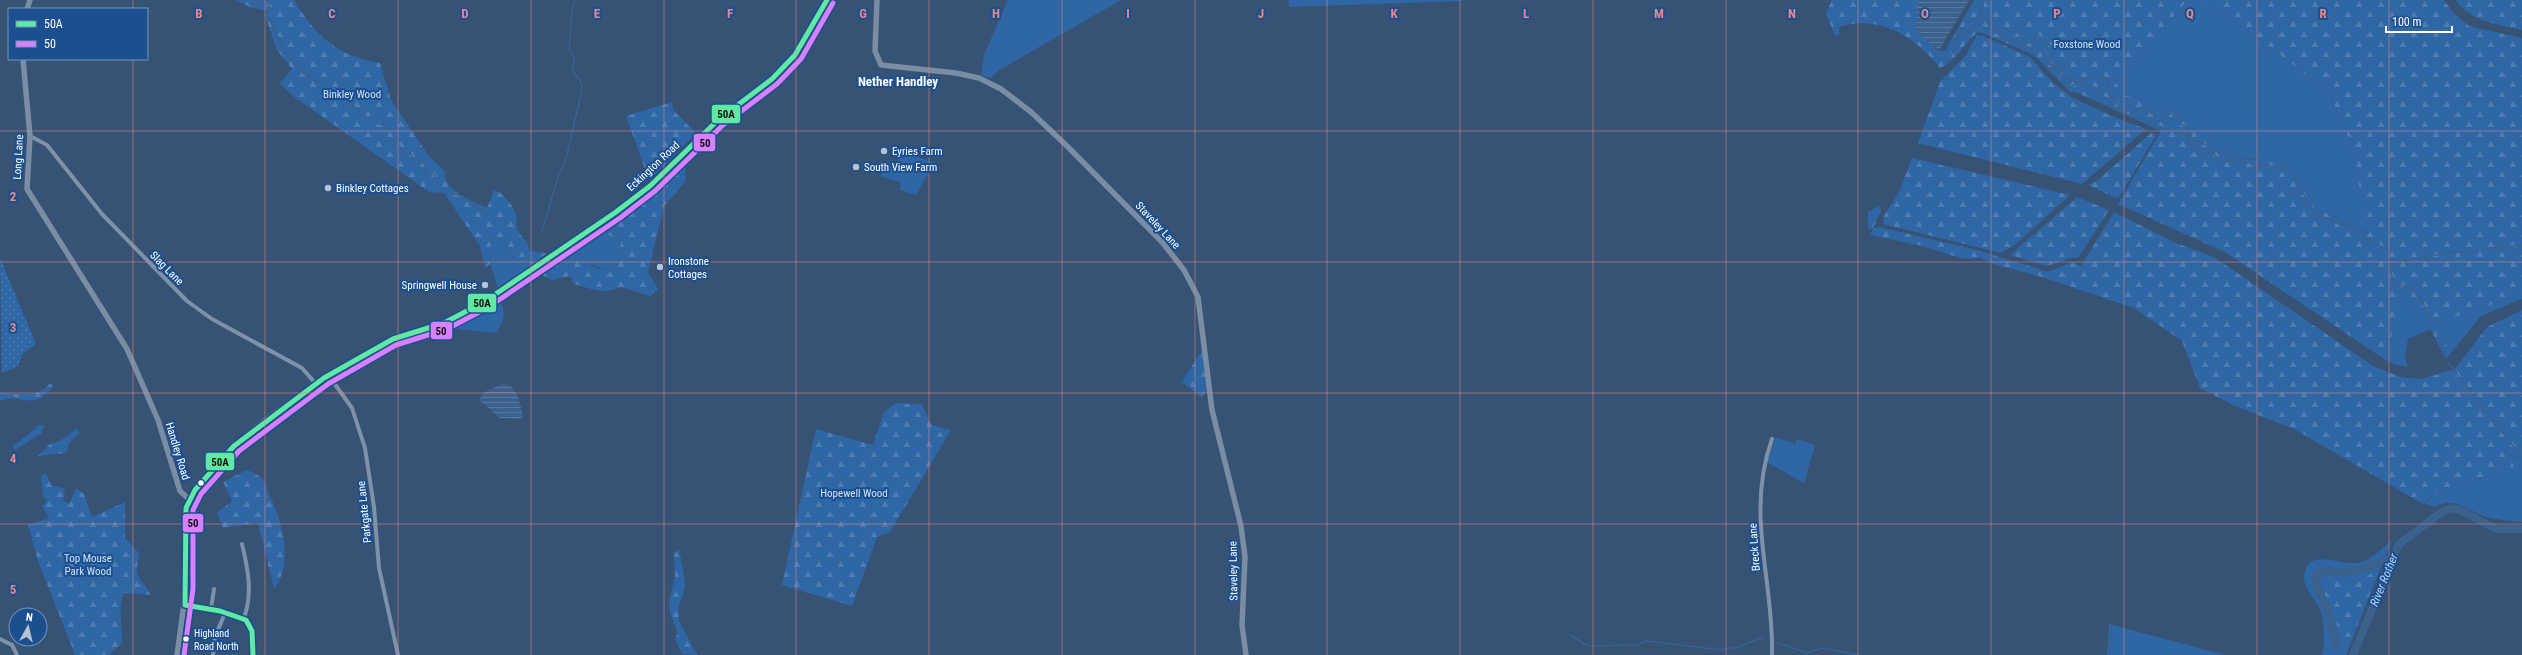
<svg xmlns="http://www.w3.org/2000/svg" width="2522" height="655" font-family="'Roboto Condensed',sans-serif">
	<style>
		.green { fill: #2f66a5 }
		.forest { fill: url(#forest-firs) }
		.park { fill: url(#park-dots) }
		.water { fill: url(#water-rules) }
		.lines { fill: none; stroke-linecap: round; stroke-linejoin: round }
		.stream { stroke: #3b618d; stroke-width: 1.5 }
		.river { stroke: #3b618d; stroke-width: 8 }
		.street { stroke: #7d92a8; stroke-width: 4 }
		.secondary { stroke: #798da4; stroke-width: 5.5 }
		.bus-1-casing { stroke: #1b4f8f; stroke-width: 8 }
		.bus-2-casing { stroke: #1b4f8f; stroke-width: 8 }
		.bus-1 { stroke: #60e9a3; stroke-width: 5 }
		.bus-2 { stroke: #d880ff; stroke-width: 5 }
		.grid { fill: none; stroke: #e88989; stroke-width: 1; stroke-opacity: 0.55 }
		.poi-dot { fill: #b9c2ce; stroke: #1b4f8f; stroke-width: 1.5 }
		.bus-dot { fill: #fff; stroke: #1b4f8f; stroke-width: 1.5 }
		.labels { text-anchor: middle; stroke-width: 4; stroke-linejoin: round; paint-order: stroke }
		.bus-label { font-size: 10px; fill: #fff; stroke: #1b4f8f; text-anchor: start }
		.park-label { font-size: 11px; fill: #cfe3fa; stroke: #1b4f8f }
		.poi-label { font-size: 11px; fill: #fff; stroke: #1b4f8f; text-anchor: start }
		.street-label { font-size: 11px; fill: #fff; stroke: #1b4f8f }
		.water-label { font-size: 12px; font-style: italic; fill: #b5d3f5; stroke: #1b4f8f }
		.quarter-label { font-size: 13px; font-weight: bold; fill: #fff; stroke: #1b4f8f }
		.grid-label { font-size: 13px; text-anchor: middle; font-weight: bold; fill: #e88989; stroke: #1b4f8f; stroke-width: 4; stroke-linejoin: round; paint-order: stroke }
		.line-badge { stroke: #1b4f8f; stroke-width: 1.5 }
		.pale-badge-label { font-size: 11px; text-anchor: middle; font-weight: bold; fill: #111 }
	</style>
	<defs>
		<pattern id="forest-firs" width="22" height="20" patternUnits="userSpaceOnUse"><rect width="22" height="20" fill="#2f66a5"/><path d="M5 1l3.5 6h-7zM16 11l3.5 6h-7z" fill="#4e7db2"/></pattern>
		<pattern id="park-dots" width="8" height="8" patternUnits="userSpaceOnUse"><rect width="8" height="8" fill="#2f66a5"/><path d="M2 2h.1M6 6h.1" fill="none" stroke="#4e7db2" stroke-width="1.8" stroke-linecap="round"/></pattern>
		<pattern id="water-rules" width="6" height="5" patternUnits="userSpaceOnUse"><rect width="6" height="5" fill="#3b618d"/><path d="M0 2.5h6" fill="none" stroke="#58799e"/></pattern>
	</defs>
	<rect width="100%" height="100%" fill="#365274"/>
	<!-- green -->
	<path class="green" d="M1008,0H1121L998,71L991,78L981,75L984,55Z
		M1288,0H1462V1L1289,7Z
		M2188,0H2200L2230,17L2329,92L2350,141L2370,234L2314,207L2304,185L2257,159L2237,157L2209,142L2201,126L2177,113L2163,111L2149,101L2124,95L2115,82Z
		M899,150L934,163L916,195L900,190L901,182L881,177L884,162L897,165Z
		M600,230L621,242L616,262L605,270L586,262L575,247Z
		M497,238L507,246L515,261L511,280L498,288L490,264L491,243Z
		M2398,293C2413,297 2423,317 2431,329L2408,339L2405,357L2408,367L2396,365L2387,361Z
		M2522,295V299L2481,316L2446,359L2442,352L2446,346L2435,323Z
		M499,298C507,312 504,321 496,333L446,328Z
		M37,425H44L42,433L15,450L13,449V446L35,429Z
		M1776,437L1795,444L1797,439L1815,445L1804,483L1767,462Z
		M2507,455L2522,458V522C2511,521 2501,520 2490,518C2470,513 2455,495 2434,507L2425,503L2439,490L2514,468Z
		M2392,540L2380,569L2355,582L2330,576L2322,590C2332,607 2346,636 2336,655H2322C2324,650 2324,645 2324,640C2324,629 2324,620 2320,610C2315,598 2300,585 2305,571C2312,547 2344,568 2362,562C2373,558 2384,547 2392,540Z
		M2109,624L2225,655H2107Z"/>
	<!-- forest -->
	<path class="forest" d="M236,0H294C316,37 338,56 380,63L391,100L428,155L445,172C443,192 473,200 487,208L494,190C504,193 513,205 516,215C518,220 515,225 518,230C522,240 527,237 530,251L547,253L511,280L515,261L507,246L497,238L491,243L490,264L485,268L480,246L444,193L429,192L293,96L280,83L292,69L277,50L265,15L267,11L250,7Z
		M1832,0H1918C1915,19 1926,33 1936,50L1945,51L1974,0H2188L2115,82L2124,95L2149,101L2163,111L2177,113L2191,118L2201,126L2209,142L2237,157L2278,163L2294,174L2304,185L2314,207L2369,234L2350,141L2329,92L2230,17L2200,0H2444L2454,14L2469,26L2522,38V295L2436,323L2446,346L2442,352C2434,336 2417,298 2399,293L2387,361L2225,252L2118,204L2161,131L2076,92H2070L2034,55L1985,34L1978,32C1963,43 1958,60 1940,68C1915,37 1880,14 1839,27V35L1835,36L1826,13Z
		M2456,0H2522V30C2498,24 2470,22 2456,0Z
		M1977,35L1983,36L2030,57L2053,83L2073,98L2112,116L2146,129L2082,184L1918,143L1940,82L1966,55Z
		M672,102L673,110L696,133L649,180L626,116Z
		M2151,133L2157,134L2118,199L2088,185L2098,180Z
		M685,154L686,181L664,206L648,272L658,289L650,296L621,287C604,295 592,289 574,284L570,276L552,280L536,272L575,247C584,260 589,267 605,270L616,262L621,242L600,230L656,187Z
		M1912,158L2070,195L2016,244L2001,253L1883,224L1884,216L1899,192Z
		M2077,197L2109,210L2078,258H2071L2047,266L2010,255Z
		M1879,206L1881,211L1873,228L1879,227L1977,250L2048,272L2072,262L2081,266L2114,212L2176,243L2214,257L2373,366L2401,377L2421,379L2455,369L2487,327L2522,310V458L2508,455L2515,468L2439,490L2423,504L2294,429L2233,405L2200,388L2182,341L2134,308L2048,279L1994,264L1981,258L1964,259L1922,246L1870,235L1873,229H1868V212Z
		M1202,350L1207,390L1201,397L1182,382Z
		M50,383L54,386C49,390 44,396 39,399C26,404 12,394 0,401V393C15,393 41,398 50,383Z
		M896,403L922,404L931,425L951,430L890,532L877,537L852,606L782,585L816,429L873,445L884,412Z
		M78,428L79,434L69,443L66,453L38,456L50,444L60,441Z
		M247,470C251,472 257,474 261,478C265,481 267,489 269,494C282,521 294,563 274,589L258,523L223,528L217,513L232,501L223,482Z
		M46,473L51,485L65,489L63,500L69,504L76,488L84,494L92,517L125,502V538L140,554C132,579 141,576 151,595L124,593C117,613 123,623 122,643L109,655H75L38,561L28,525L49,518L42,506L47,501L43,496L41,476Z
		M679,549L685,582L683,596L678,607L679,621L697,655L682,654L675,639L678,633L670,613L669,603L675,576L674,554Z
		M2380,569L2346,655H2336C2349,631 2324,604 2321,580L2330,576L2355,582Z"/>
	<!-- park -->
	<path class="park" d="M0,258L36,344L23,354L18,366L2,373Z"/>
	<!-- water -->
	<path class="water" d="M1918,0H1969L1939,50L1921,36L1915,26L1918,20L1916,16Z
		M501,384C518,384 519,402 523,415L521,419L500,418L479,400L483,393Z"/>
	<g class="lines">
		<!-- stream -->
		<path class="stream" d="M251,0L259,4L264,0
			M270,0L267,15C279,33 281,57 301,68L300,71L334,93L335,98L347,100L366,117H374L379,124H384L387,131
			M1984,0L1980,19L1995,21L1996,29L2003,27L2008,31L2018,32L2025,43L2033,42L2036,33L2046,43L2053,47L2054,51L2049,59L2050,64L2057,67L2061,66L2065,84L2069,88L2085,78L2105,77L2108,81L2107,91L2121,109L2130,106L2135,112L2141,107L2155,115V121H2167V115L2171,113L2182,125L2189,128L2187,136L2190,145L2200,150L2202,155L2207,156L2211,152L2222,161L2236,163L2240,160
			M1952,44L1970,20L1979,16
			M1932,52L1936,50
			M1943,61H1948L1963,34L1977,24L2027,47L2041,49C2057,78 2062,78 2094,87
			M2096,89L2120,112L2187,136L2243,162L2287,168
			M2188,131L2192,138
			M389,138C396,142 403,147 403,156L410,153L414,161L418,160L425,164L426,174H434L437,183
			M2290,172L2305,196V206
			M2287,192H2293L2314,213L2356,231L2375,244L2390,250L2388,262L2394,283L2411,288L2422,301L2433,326
			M451,193L462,196L487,214
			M542,231L558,177L565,163L581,94L582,84L572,69L575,59L569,48C572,31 569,17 575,0
			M2391,267L2402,261L2442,254L2522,245
			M2437,334L2446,357
			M2448,363L2522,457
			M1570,635L1588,646L1636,645L1647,641L1722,650L1732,647L1734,649L1760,638L1764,639
			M1777,643H1779
			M1782,644L1807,653L1822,648L1860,655
			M2109,655L2112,625"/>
		<!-- river -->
		<path class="river" d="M2336,645L2329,613L2318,590L2315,579L2319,572C2330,569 2339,574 2350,572C2365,569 2379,562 2393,558
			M2353,655L2399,544L2443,511L2453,508L2464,512L2496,529H2522"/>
		<!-- street -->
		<path class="street" d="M30,136L47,145L102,214L187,301L212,319L302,368L316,384
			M329,376L352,408L365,448L374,507L379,568L398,655
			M242,544C248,569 253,593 244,618
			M185,605C199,607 244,613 250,624C255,633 252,645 253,655
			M211,609L214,589
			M0,639L12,645L17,655
			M213,655L215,637L225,613
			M1772,655C1774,579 1745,515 1772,439"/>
		<!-- secondary -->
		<path class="secondary" d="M877,0L875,51L881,65L956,73L979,78L1001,89L1031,112L1067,146L1162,242L1184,270L1198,297L1212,410L1241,526L1245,557L1242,625L1246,655
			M27,9L30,0
			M23,59L30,136L27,189L127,349L158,420L180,491L190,500
			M177,655L186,589L185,521L186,508L195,490L234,446L263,422L324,378L393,339L444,323L484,302L616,212L650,186L718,120L772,79L795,55L812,28L827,0"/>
		<!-- bus-1 casing -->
		<g class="bus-1-casing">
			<path id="bus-1" d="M185,605L186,508L195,490L234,446L324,378L393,339L444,323L484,302L616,212L650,186L718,120L772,79L795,55L827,0
				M185,605L220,611L246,620L252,631L253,655"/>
		</g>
		<!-- bus-2 casing -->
		<g class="bus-2-casing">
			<path id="bus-2" d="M184,655L193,589V510L201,494L239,451L328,384L396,345L447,329L487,308L620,218L655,191L723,125L777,84L801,59L833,3"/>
		</g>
		<!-- bus-1 -->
		<use href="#bus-1" class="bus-1"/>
		<!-- bus-2 -->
		<use href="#bus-2" class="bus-2"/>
	</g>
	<!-- grid -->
	<path class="grid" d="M133,0V9M265,0V655M398,0V655M531,0V655M664,0V655M796,0V655M929,0V655M1062,0V655M1195,0V655M1327,0V655M1460,0V655M1593,0V655M1726,0V655M1858,0V655M1991,0V655M2124,0V655M2257,0V655M2389,0V655M133,59V655M0,131H2522M0,262H2522M0,393H2522M0,524H2522"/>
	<!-- markers -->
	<g class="poi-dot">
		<circle cx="884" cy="151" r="4"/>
		<circle cx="856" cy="167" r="4"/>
		<circle cx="328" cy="188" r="4"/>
		<circle cx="660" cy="267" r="4"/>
		<circle cx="485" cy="285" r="4"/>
	</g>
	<g class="bus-dot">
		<circle cx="201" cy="483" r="3.5"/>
		<circle cx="186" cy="639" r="3.5"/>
	</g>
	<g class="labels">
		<!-- bus labels -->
		<g class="bus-label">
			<text x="194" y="637">Highland<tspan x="194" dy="13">Road North</tspan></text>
		</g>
		<!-- park labels -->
		<g class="park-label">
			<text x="2087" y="48">Foxstone Wood</text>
			<text x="352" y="98">Binkley Wood</text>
			<text x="854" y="497">Hopewell Wood</text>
			<text x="88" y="562">Top Mouse<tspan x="88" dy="13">Park Wood</tspan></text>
		</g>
		<!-- poi labels -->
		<g class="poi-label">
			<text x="892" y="155">Eyries Farm</text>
			<text x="864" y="171">South View Farm</text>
			<text x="336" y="192">Binkley Cottages</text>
			<text x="668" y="265">Ironstone<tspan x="668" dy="13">Cottages</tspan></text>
			<text x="477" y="289" text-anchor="end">Springwell House</text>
		</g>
		<!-- street labels -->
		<g class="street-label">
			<text transform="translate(18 157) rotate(-87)" y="4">Long Lane</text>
			<text transform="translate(653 166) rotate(-43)" y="4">Eckington Road</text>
			<text transform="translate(1158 225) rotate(47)" y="4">Staveley Lane</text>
			<text transform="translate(167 268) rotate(45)" y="4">Slag Lane</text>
			<text transform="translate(178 451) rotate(73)" y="4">Handley Road</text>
			<text transform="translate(364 512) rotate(-96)" y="4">Parkgate Lane</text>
			<text transform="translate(1754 547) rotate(-94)" y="4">Breck Lane</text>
			<text transform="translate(1233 571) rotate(-91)" y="4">Staveley Lane</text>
		</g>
		<!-- water labels -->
		<g class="water-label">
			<text transform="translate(2384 580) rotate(-68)" y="4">River Rother</text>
		</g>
		<!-- quarter labels -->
		<g class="quarter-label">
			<text x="898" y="86">Nether Handley</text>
		</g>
	</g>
	<g class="grid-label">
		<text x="199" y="18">B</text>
		<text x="332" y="18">C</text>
		<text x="465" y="18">D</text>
		<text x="597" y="18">E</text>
		<text x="730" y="18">F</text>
		<text x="863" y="18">G</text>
		<text x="996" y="18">H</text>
		<text x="1128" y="18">I</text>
		<text x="1261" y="18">J</text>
		<text x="1394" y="18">K</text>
		<text x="1526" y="18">L</text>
		<text x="1659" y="18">M</text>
		<text x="1792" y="18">N</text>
		<text x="1925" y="18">O</text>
		<text x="2057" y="18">P</text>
		<text x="2190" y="18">Q</text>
		<text x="2323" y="18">R</text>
		<text x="13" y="201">2</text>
		<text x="13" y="332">3</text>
		<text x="13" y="463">4</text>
		<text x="13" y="594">5</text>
	</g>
	<g class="line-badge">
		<rect x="711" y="104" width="30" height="20" rx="4" fill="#60e9a3"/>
		<rect x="693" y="133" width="23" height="19" rx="4" fill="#d880ff"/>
		<rect x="467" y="293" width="30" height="20" rx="4" fill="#60e9a3"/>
		<rect x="430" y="321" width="23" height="19" rx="4" fill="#d880ff"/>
		<rect x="205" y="452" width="30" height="19" rx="4" fill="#60e9a3"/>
		<rect x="182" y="513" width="22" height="20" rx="4" fill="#d880ff"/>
	</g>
	<g class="pale-badge-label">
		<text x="726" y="118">50A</text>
		<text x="705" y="147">50</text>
		<text x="482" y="307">50A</text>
		<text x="441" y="335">50</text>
		<text x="220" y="466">50A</text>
		<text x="193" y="527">50</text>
	</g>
	<!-- legend -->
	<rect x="8" y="8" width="140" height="52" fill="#1b4f8f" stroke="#7695bc"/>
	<rect x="16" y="21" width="20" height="6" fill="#60e9a3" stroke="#7695bc"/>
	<text x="44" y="28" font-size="12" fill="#ffffff">50A</text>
	<rect x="16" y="41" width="20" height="6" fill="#d880ff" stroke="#7695bc"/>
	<text x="44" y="48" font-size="12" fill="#ffffff">50</text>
	<!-- north arrow -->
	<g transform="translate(28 627) rotate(8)"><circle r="19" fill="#1b4f8f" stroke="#7695bc"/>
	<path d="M0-3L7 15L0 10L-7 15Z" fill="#b9c2ce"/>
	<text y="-6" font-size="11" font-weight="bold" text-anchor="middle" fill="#ffffff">N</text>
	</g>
	<!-- scale -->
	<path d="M2386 26v6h66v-6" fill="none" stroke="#ffffff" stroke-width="2"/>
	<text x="2392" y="26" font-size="12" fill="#ffffff" stroke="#1b4f8f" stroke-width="3" paint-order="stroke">100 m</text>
</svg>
